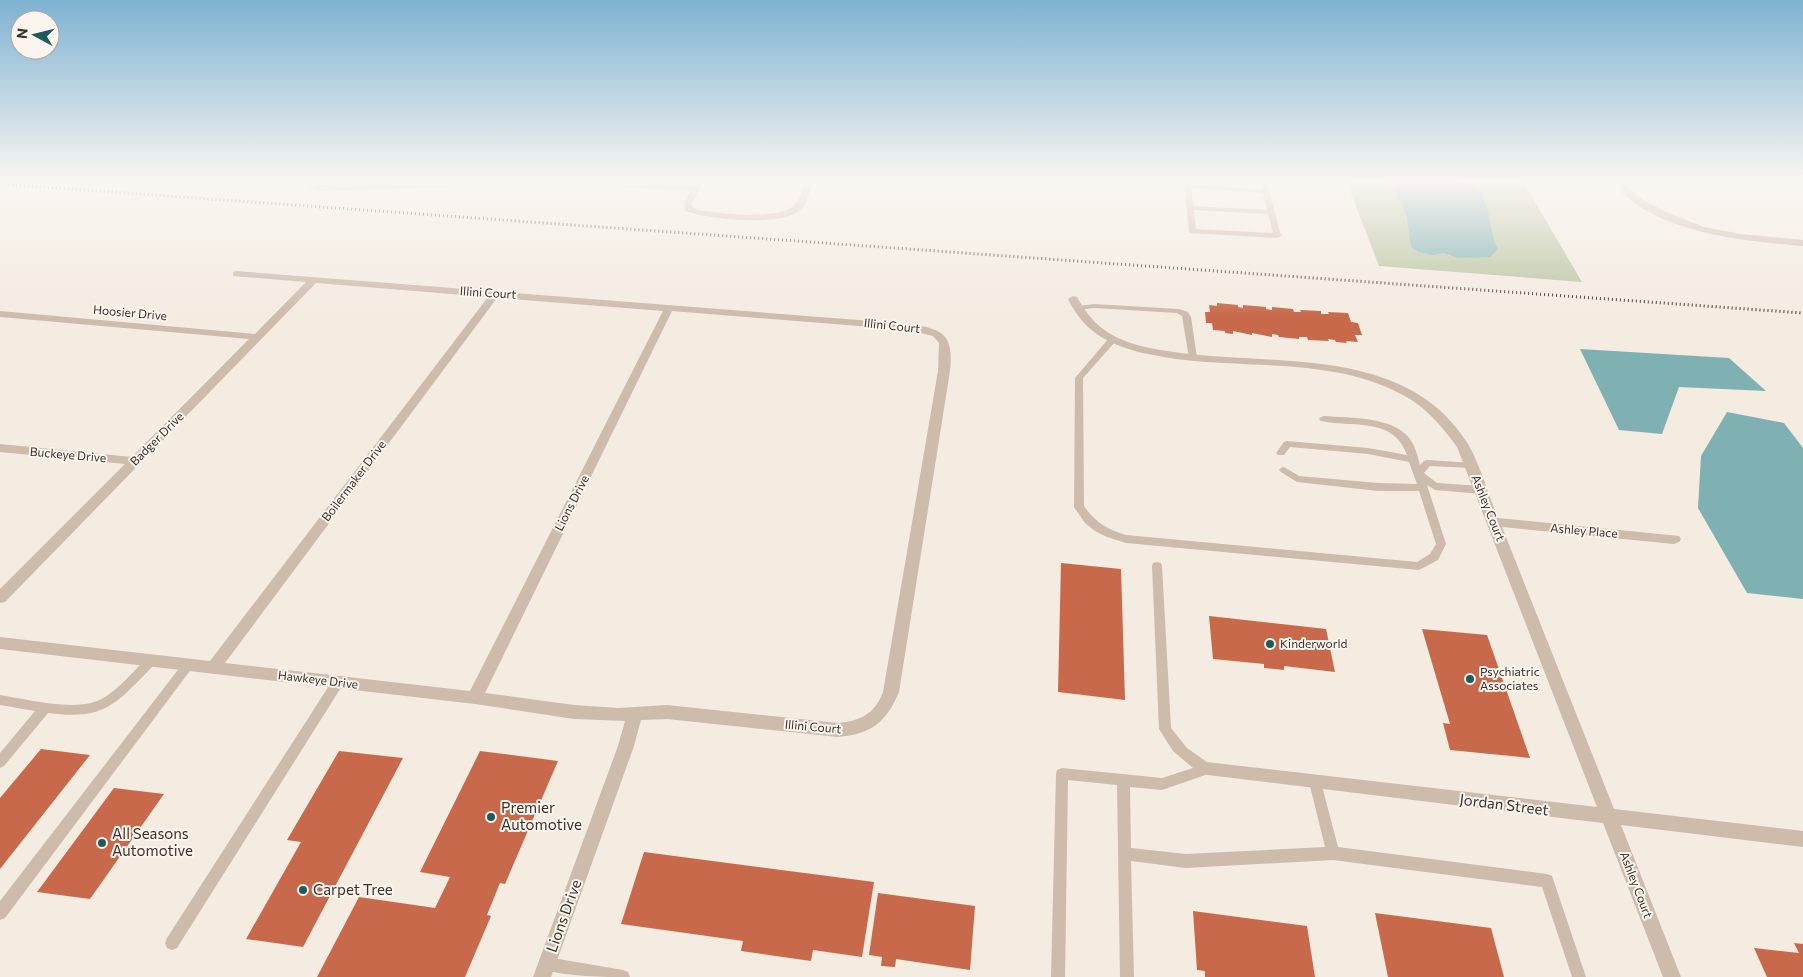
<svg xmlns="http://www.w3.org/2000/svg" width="1803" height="977" font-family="Commissioner,sans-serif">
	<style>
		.green { fill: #b8c4a0 }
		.water { fill: #7fb0b2 }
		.building { fill: #c8694b }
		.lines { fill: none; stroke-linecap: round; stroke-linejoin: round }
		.service { fill: #cdbbac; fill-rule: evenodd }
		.minor { fill: #cdbbac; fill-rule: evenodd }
		.rail { stroke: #3b302b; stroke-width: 3; stroke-dasharray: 1 3; stroke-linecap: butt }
		.poi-dot { fill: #1f5a5e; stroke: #fbf5ee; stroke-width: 2 }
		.labels { text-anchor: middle; stroke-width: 4; stroke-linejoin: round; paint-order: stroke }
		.street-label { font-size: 12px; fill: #3b302b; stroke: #fbf5ee }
		.poi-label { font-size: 12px; fill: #3b302b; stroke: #fbf5ee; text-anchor: start }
		.near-street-label { font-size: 15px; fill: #3b302b; stroke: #fbf5ee }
		.near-poi-label { font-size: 15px; fill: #3b302b; stroke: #fbf5ee; text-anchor: start }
	</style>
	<rect width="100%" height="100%" fill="#f4ebe1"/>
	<!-- green -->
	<path class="green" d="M1346,180H1522L1582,282L1379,266Z"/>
	<!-- water -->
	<path class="water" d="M1393,180C1411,180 1463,177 1477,188C1481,191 1485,200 1486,205C1491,219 1490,235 1498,249L1490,257L1458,258L1444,253L1432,255L1419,252L1411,247L1407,218L1400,199L1389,181Z
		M1580,349L1729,358L1766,391L1679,387L1662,434L1619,430Z
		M1727,412L1784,423L1803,448V599L1747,593L1698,508L1701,456Z"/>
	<!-- building -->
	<path class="building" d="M1217,303L1238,305V307L1243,308V305L1266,307V309L1272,310V307L1293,309L1294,312H1301L1300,310L1321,311V314H1329L1328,312L1348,313L1351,322L1358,323L1362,335H1355L1358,342L1346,341L1347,343L1336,342L1335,340L1328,339L1329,341L1308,340L1307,337H1299V339L1279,337L1278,335L1272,334V337L1252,333V335L1233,331V334L1225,333V331L1213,330L1212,323H1206L1205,312H1210L1209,305L1217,306Z
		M1061,563L1121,569L1125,700L1058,692Z
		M1209,616L1326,629L1335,672L1284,666V670L1264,668V664L1213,659Z
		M1422,629L1487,635L1530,758L1450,750L1443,723L1450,724Z
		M41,749L90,755L0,869V798Z
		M339,751L403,758L303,947L246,939L301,842L287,840Z
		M480,751L558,761L505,884L500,883L487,915L491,916L465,977H317L359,897L435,908L450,877L420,872Z
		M114,788L164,794L90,899L37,892Z
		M644,852L874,882L862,957L813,950L811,961L741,951L743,941L621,924Z
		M878,893L975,906L970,970L896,959L895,967L881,966L882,957L869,955Z
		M1193,911L1307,926L1315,977H1205V971L1197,970Z
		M1375,913L1491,928L1504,977H1388Z
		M1794,943L1803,944V977H1767L1754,948L1799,953Z"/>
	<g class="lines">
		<!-- service -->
		<path class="service" d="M1184,180H1190L1191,184L1262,189L1260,180H1266L1281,236L1277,238L1189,233ZM1191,188L1263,193L1267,210L1193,206ZM1194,210L1268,214L1273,233L1196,229Z
			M1094,304L1179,309L1188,312L1191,317L1197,358L1193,361L1189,358L1182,316L1177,313L1094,308L1078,310L1074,308L1078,306Z
			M1112,337L1115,338V342L1083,378L1084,506C1095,522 1108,530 1126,535L1417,562L1430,554L1436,544L1419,491H1378L1297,482L1281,472L1279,470L1281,468L1284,467L1299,476L1378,483L1417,484L1409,462L1368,454L1290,447L1284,455H1278L1276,453L1284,442L1287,441L1368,448L1407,455C1394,416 1351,428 1321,421L1319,419L1321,417L1324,416C1350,418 1397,416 1412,442C1416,449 1418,458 1420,465L1424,461L1427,460L1474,463L1476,465L1471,468L1430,466L1424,473L1437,483L1481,486L1486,490L1481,494L1435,490L1427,485L1446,544L1438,560L1419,570L1126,543L1107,537L1095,531L1085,523L1074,507L1075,378L1109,338Z
			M1157,562L1161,563L1162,566L1171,728L1187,748L1211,765L1212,769L1211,773L1162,790L1130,787L1131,848L1186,854L1325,847L1309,782L1310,778L1315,776L1320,778L1321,782L1338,847L1547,874L1552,876L1586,977H1572L1542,887L1333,860L1186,868L1131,861L1134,977H1120L1117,785L1068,780L1065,977H1051L1056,774L1057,770L1062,768L1162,778L1193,768L1173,751L1159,729L1152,566L1153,563Z
			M151,656L155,658L157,661L155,664C117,702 107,721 48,713L4,766L0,768V753L35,711L0,705V695C28,699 80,714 105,697C121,687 133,671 147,658Z
			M188,660L192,662L194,665L192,668L5,918L0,920V901L184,662Z
			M338,677L342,678L344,682L342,686L177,948L172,950L167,948L165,943L167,938L334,678Z
			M547,957L623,970L628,972L630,977C602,977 569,977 542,969L540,964L542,959Z"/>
		<!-- minor -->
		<path class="minor" d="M307,180H315L319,185L486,180L490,183L486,186L317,191L309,187Z
			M542,180H586L693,186L697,180H705L692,203L693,208C712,214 775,220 792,207C800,201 802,188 806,180H814C810,190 808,204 799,211C778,227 708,219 685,211L684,203L690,191L546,183Z
			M1611,180H1620L1643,200L1666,212L1704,227L1741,234L1803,240V246C1743,241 1650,233 1611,180Z
			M236,271L909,324C943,329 954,334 950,371L899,692C886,723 871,734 838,737L667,719L641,720L634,746L551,977H533L618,746L625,721L574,719L475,704L0,649V637L210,661L488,297L316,283L5,602L0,603V589L125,464L0,452V444L132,457L249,339L0,317V311L255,334L306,282L233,276V272ZM497,298L663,311L470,691L225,663ZM672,311L909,330L933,336L939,343L938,371L883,692C875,714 860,721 838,723L667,705L618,708L574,705L485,693Z
			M1073,296L1077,297C1084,309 1091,320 1103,329C1126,346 1154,349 1181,353C1279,366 1407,346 1468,444C1479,462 1489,497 1498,518L1679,536L1681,539L1679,542L1674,544L1502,527L1614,809L1803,831V847L1621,825L1681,977H1663L1603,823L1200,774L1198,769L1200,764L1206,762L1597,807L1457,447C1444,429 1429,411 1410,399C1341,357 1252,369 1176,359C1151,355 1125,351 1103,338C1087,329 1076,315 1068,299Z"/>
		<!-- rail -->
		<path class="rail" d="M0,184L1803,313"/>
	</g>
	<!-- sky -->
	<linearGradient id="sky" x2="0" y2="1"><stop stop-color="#7eb2d2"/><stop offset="0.57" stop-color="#faf6f2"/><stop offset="1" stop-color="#faf6f2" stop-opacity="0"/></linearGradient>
	<rect width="1803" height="317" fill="url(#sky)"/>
	<!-- markers -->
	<g class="poi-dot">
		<circle cx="1270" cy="644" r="5"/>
		<circle cx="1470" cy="679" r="5"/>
		<circle cx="491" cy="817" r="5"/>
		<circle cx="102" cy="843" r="5"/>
		<circle cx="303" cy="890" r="5"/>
	</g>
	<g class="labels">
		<!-- street labels -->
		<g class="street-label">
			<text transform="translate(488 293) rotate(4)" y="4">Illini Court</text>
			<text transform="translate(130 313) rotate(5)" y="4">Hoosier Drive</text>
			<text transform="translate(892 326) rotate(6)" y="4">Illini Court</text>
			<text transform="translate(157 439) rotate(-45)" y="4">Badger Drive</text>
			<text transform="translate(68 455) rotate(5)" y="4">Buckeye Drive</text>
			<text transform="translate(354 481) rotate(-53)" y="4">Boilermaker Drive</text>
			<text transform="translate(572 503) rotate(-63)" y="4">Lions Drive</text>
			<text transform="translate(1488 508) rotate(68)" y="4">Ashley Court</text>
			<text transform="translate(1584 531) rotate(5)" y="4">Ashley Place</text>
			<text transform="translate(318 680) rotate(7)" y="4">Hawkeye Drive</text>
			<text transform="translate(813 727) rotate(5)" y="4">Illini Court</text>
			<text transform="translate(1636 885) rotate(69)" y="4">Ashley Court</text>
		</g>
		<!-- poi labels -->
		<g class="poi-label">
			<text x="1280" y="648">Kinderworld</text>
			<text x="1480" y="676">Psychiatric<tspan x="1480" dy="14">Associates</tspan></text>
		</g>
		<!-- near-street labels -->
		<g class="near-street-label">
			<text transform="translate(1504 805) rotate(7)" y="5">Jordan Street</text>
			<text transform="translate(564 916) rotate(-70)" y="5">Lions Drive</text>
		</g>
		<!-- near-poi labels -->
		<g class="near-poi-label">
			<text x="501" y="813">Premier<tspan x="501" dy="17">Automotive</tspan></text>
			<text x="112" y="839">All Seasons<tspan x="112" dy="17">Automotive</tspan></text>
			<text x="313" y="895">Carpet Tree</text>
		</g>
	</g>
	<!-- north arrow -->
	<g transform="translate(35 35) rotate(277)"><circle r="24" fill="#fbf5ee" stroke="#aea6a0"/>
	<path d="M0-4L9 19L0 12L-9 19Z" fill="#1f5a5e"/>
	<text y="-8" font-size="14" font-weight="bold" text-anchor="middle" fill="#3b302b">N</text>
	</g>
</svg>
